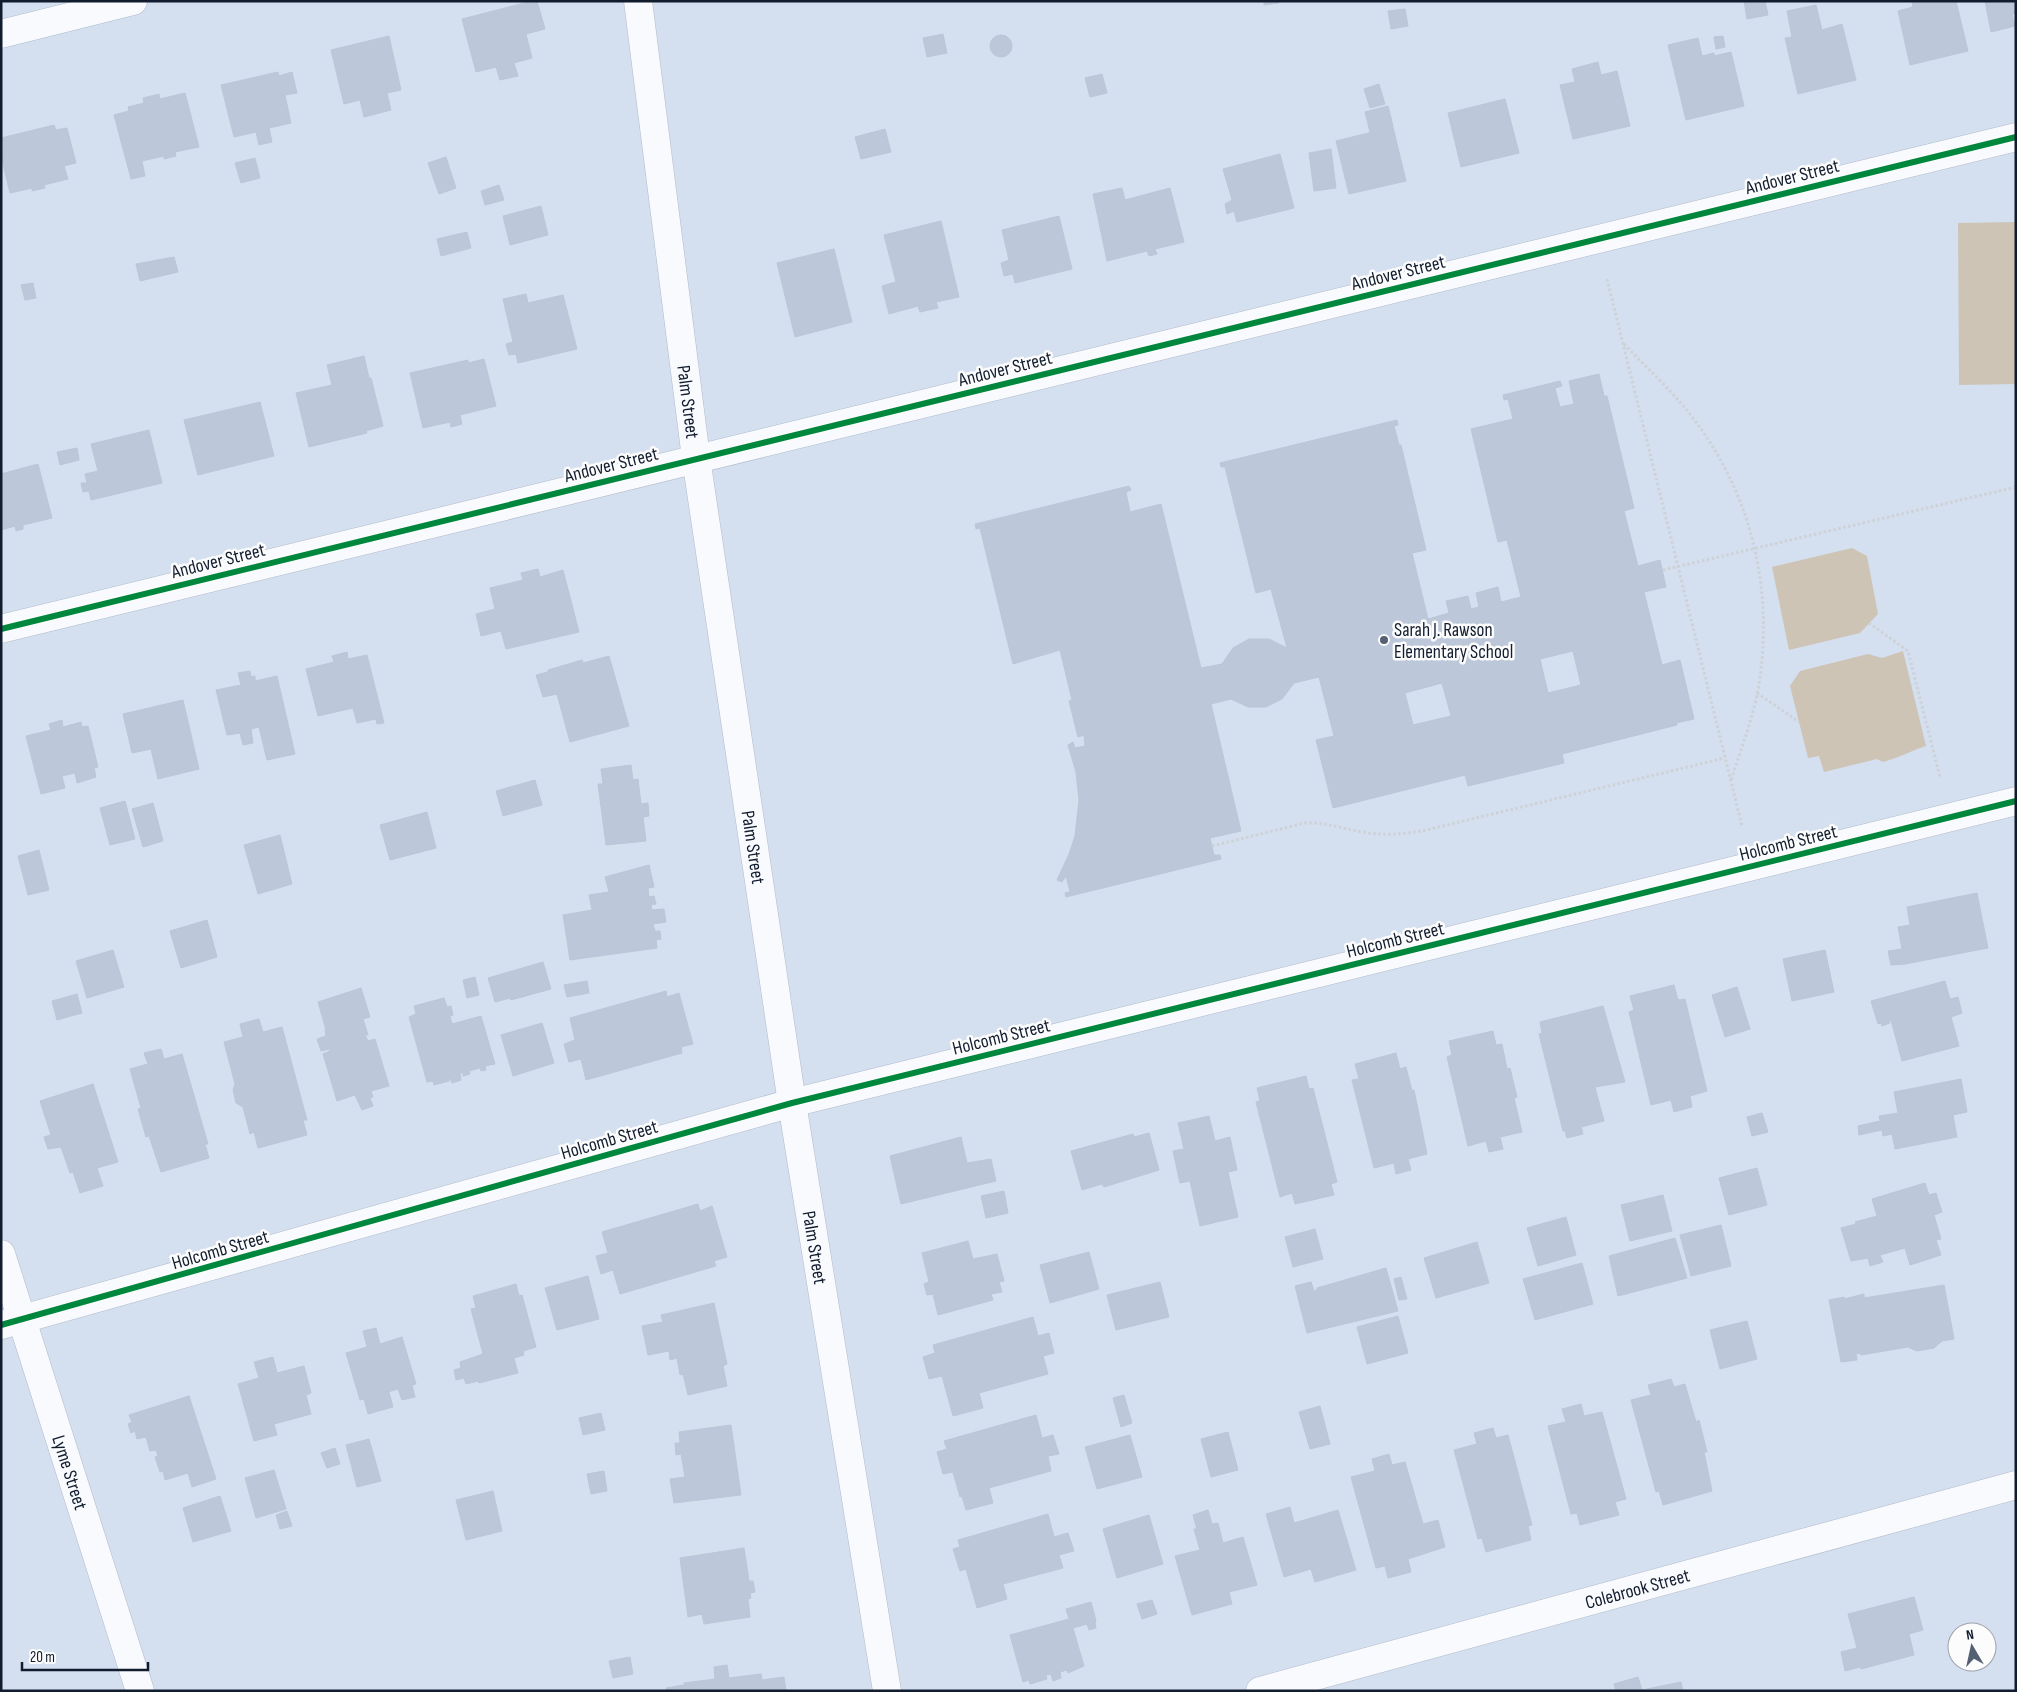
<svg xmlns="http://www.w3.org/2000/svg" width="2017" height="1692" font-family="'Sofia Sans Condensed',sans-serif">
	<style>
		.green { fill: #cdc4b6 }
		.building { fill: #bcc8da; stroke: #bbc6d6; fill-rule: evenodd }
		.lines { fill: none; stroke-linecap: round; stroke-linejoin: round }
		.street-casing { stroke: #b1bbcb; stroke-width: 29 }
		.path { stroke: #ced2d7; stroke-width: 3; stroke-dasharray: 2.5 2.5; stroke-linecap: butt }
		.street { stroke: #f9fafd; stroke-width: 28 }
		.cycleway-casing { stroke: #fcfcfc; stroke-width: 9 }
		.cycleway { stroke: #00873e; stroke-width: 6 }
		.poi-dot { fill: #556072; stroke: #fcfcfc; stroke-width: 2 }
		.labels { text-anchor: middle; stroke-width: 5; stroke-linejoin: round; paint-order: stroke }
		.street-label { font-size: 19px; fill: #111c2e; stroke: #fcfcfc }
		.poi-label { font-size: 19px; fill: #111c2e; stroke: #fcfcfc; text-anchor: start }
	</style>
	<rect width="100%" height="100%" fill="#d4dfef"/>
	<!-- green -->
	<path class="green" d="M2016,222V384L1959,385L1958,223Z
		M1852,548L1867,556L1878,614L1860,633L1789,650L1772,567Z
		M1903,651L1926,746C1910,751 1899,758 1883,762L1877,759L1824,772L1819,756L1808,758L1790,686L1800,671L1868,654L1882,658Z"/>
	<!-- building -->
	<path class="building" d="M532,1H537L545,29L526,34L532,58L514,63L518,76L500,80L496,67L476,72L462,19Z
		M1264,1H1279V3L1264,5Z
		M1744,1H1765L1768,15L1747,19Z
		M1912,1H1956L1968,51L1910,65L1898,11L1913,7Z
		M1985,1H2016V13L2012,14L2015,26L1991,32Z
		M1816,5L1822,30L1842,24L1856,80L1798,94L1785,38L1792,37L1787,11Z
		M1405,9L1408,26L1391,29L1388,11Z
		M943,34L947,53L927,57L923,38Z
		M990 46a11 11 0 1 1 22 0a11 11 0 1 1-22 0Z
		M389,36L401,90L387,93L391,110L364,117L360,100L344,104L331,50Z
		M1723,36L1725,47L1716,49L1714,37Z
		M1698,38L1702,56L1714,53V56L1731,52L1744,106L1686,120L1668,45Z
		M1598,62L1601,75L1617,71L1630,126L1573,139L1560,85L1575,82L1572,69Z
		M278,72L279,76L292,72L297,93L285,95L291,123L269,128L272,142L259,145L256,132L234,137L221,85Z
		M1102,74L1107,93L1090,97L1085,78Z
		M1379,84L1385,104L1370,108L1364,89Z
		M185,93L199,147L175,152L176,156L164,159V156L142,161L145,176L131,179L114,115L129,111L128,107L144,103L143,98L159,94L160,99Z
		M1505,99L1519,153L1461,167L1448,113Z
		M1388,106L1393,126L1370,132L1365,112Z
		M54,125L56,130L67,128L76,163L64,166L68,179L44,185L45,188L32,191V188L10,193L1,156V138Z
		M1393,127L1406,181L1349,194L1336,141Z
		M885,129L891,152L861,159L855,137Z
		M1331,149L1336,188L1314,191L1309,153Z
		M1280,154L1294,208L1237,222L1234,211L1227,214L1225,204L1232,200L1223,169Z
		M446,157L456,188L439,194L428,163Z
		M255,158L260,178L241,183L235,163Z
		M499,185L504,200L485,205L481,191Z
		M1122,188L1125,200L1170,188L1184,242L1155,249L1157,254L1149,256L1147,251L1107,261L1093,194Z
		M541,206L548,235L510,245L503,216Z
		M1059,216L1072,269L1015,283L1013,274L1004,276L1001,263L1009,260L1002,230Z
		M941,221L959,297L936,302L938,308L920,312L918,306L889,314L882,286L896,282L884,235Z
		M467,232L471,248L441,256L437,239Z
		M834,249L852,322L795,337L777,263Z
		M174,257L178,272L140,281L136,264Z
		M33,283L36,298L25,300L21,285Z
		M526,294L528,303L563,295L577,349L518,363L516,354L509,355L506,344L513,342L503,299Z
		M364,356L369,378H371L383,426L366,431L367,433L309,447L296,393L332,385L327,365Z
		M484,359L496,406L460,415L462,424L451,427L450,422L423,428L410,373L468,360V363Z
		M1599,374L1604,396H1607L1634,508L1624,511L1638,566L1660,560L1666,587L1644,592L1662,665L1680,660L1694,719L1676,723L1677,725L1562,754L1564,763L1468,786L1465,775L1333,808L1316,740L1334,736L1319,677L1294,683L1282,699L1266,707H1248L1231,699L1211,704L1241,831L1210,838L1214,855H1220L1221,859L1066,897L1065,893L1070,892L1066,876L1062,882L1057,880L1069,854L1075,836L1079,800L1076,772L1068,745L1073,742L1075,748L1085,746L1084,735L1078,737L1069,701L1072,700L1060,650L1013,664L980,528L976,529L975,524L1129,486L1131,490L1126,492L1130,512L1161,504L1201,668L1222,664L1233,648L1249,639H1269L1287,648L1271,589L1256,593L1225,467H1221L1220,463L1397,420L1398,425L1394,426L1399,445H1401L1426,550L1412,553L1428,619L1449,613L1446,601L1468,596L1471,609L1479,607L1476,593L1498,587L1501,602L1521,597L1507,540L1498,542L1471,429L1513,419L1508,399L1504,400L1503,395L1560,381L1562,386L1555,388L1560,407L1574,404L1569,381ZM1573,651L1581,685L1548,693L1540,659ZM1442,683L1451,716L1413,725L1405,693Z
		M260,402L274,456L198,475L184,420Z
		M149,430L162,483L91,500L89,491L83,492L81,483H87L85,474L98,471L91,444Z
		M77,448L79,460L60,465L57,452Z
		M38,464L52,518L23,525V529L16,531L15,526L1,530V474Z
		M538,569L540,577L563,570L579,632L506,649L501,631L481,636L476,614L495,609L490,588L523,580L521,573Z
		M347,652L348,659L367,655L384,723L377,724L376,719L357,723L353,708L318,716L306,669L334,662L332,656Z
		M609,656L629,726L570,742L557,694L543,697L536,675L548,672V670L582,660L583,663Z
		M250,671L251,677L255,676V681L277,676L295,754L267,760L259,727L251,729L253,743L243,745L240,733L227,735L216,690L241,685L238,673Z
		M183,700L199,769L158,779L151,749L132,753L123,714Z
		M62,720L63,727L81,722L82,727L88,726L98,767L94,768L96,777L77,783L75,773L62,776L65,788L41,794L26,736L51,730L49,724Z
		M631,765L633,780L638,779L641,804L648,803L649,816L643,817L646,841L606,845L598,784H603L601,769Z
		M535,780L542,805L503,816L496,791Z
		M125,801L135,839L110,845L100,808Z
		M153,803L163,841L143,847L132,809Z
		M427,812L436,848L390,860L380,825Z
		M280,835L292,884L258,894L244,845Z
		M39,850L49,890L28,895L18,856Z
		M649,865L654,887L648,888L649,897L654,896L656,904L651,905L652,910L664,909L666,922L653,924L655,931H660L661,939L656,940L657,948L570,960L563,915L592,910L589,895L609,892L605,877Z
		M1977,893L1988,948L1905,964L1891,965L1888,951L1902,949L1898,927L1910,925L1907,907Z
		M207,920L217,957L181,968L170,931Z
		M113,950L124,987L87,998L76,961Z
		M1825,950L1834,992L1792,1001L1783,959Z
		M543,962L551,989L511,1000L510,998L495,1002L488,978Z
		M475,977L479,995L467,998L463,980Z
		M587,981L589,993L567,997L564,985Z
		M1945,981L1950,999L1958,997L1962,1013L1951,1017L1959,1046L1902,1061L1891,1020H1889L1890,1023L1882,1026L1881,1023L1878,1024L1871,1001Z
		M1674,985L1678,1000L1685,999L1707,1091L1690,1096L1692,1107L1674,1112L1671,1100L1651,1105L1629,1012L1634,1010L1630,996Z
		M1737,987L1750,1029L1725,1037L1712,995Z
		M361,988L370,1017L363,1019L368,1035H365L368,1041L375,1039L389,1086L371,1091L373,1097L370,1098L373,1106L362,1110L355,1095L337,1101L323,1054L330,1051L329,1049L321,1051L317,1039L326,1036L325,1030H326L318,1002Z
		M666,991L667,997L679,993L693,1044L681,1047L682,1053L586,1080L581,1059L569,1062L564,1044L575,1040L570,1018Z
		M77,994L82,1013L57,1020L52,1001Z
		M444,998L447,1007L451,1006L453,1015L450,1016L452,1024L481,1016L495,1064L485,1066L486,1070L481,1071L480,1068L469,1071L470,1074L463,1076V1072L460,1074L461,1080L452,1083L449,1076V1081L434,1085L433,1081L427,1082L409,1017L416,1014L414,1006Z
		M1603,1006L1625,1082L1595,1087L1604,1121L1581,1127L1583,1134L1567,1138L1565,1131H1563L1539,1034L1542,1033L1540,1022Z
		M259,1019L263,1032L282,1027L307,1120H303L307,1135L258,1148L254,1132L250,1134L243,1107L236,1103L233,1090L235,1084L224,1042L243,1037L240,1024Z
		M542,1023L554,1063L513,1076L501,1035Z
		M1493,1031L1496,1045L1502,1044L1507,1069L1510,1068L1517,1097L1514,1098L1522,1132L1500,1137L1503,1149L1489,1152L1486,1141L1468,1146L1447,1057L1452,1055L1449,1041Z
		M161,1049L164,1059L182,1054L208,1144H205L209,1158L161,1172L149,1136L146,1137L138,1109L141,1108L130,1069L148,1064L144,1053Z
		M1396,1053L1400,1069L1406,1067L1412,1091L1414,1090L1427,1154L1408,1159L1411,1170L1396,1174L1394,1163L1374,1168L1352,1080L1359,1079L1355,1064Z
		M1306,1076L1309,1089L1313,1088L1337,1182L1331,1184L1334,1195L1295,1204L1292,1193L1280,1197L1256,1102L1260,1101L1257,1088Z
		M1961,1079L1967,1112L1953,1115L1957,1137L1895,1149L1892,1134L1883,1136L1882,1130L1859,1135L1858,1126L1880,1121L1879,1116L1898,1113L1894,1092Z
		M93,1084L118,1162L97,1168L103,1186L80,1193L73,1172L70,1173L61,1147L48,1149L44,1137L51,1135L40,1101Z
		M1762,1113L1768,1132L1752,1136L1747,1117Z
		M1209,1116L1215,1141L1230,1137L1237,1170L1228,1172L1238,1217L1200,1226L1190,1181L1180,1183L1173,1151L1184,1149L1178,1123Z
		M1149,1133L1159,1170L1104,1187L1102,1184L1082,1190L1071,1151L1133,1134L1134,1137Z
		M961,1137L967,1163L991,1159L996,1181L901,1204L890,1156Z
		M1757,1168L1767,1205L1729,1215L1719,1178Z
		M1925,1183L1929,1195L1936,1193L1942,1212L1934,1215L1941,1239L1936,1240L1941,1255L1910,1265L1905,1248L1880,1255L1883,1262L1870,1266L1868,1258L1851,1261L1841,1228L1856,1224L1855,1222L1877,1216L1872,1199Z
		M1004,1191L1008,1213L986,1218L981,1196Z
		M1663,1195L1672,1231L1630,1241L1621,1205Z
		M698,1204L700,1211L712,1206L727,1257L714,1261L716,1266L620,1294L613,1270L601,1274L596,1256L608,1253L602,1232Z
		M1566,1217L1576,1255L1538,1266L1527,1228Z
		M1721,1225L1731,1266L1691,1276L1680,1235Z
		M1315,1229L1323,1259L1293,1267L1285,1237Z
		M1675,1238L1687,1278L1618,1296L1609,1256Z
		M968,1241L973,1259L997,1254L1004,1281L999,1282L1002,1292L991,1294L993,1300L938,1315L933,1294L927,1295L924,1284L929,1282L922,1253Z
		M1477,1242L1489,1283L1436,1298L1424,1258Z
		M1089,1252L1099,1289L1050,1303L1040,1265Z
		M1582,1263L1593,1304L1535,1320L1523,1279Z
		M1386,1268L1398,1311L1307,1333L1295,1286L1311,1282L1314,1291L1317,1290V1288Z
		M588,1276L599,1319L557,1330L545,1288Z
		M1401,1277L1407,1299L1399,1300L1394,1279Z
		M1160,1282L1169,1317L1116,1330L1107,1295Z
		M516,1284L519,1296L522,1295L536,1347L523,1351L524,1355L514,1358L518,1373L479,1383L478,1381L466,1384L464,1378L456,1380L454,1370L461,1368L460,1362L483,1354L471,1309L476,1308L473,1296Z
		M1944,1285L1954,1339L1942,1341L1934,1348L1917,1351L1908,1347L1861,1355L1860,1353L1856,1354L1857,1360L1841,1362L1829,1300L1844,1297V1299L1864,1294V1298Z
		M714,1303L727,1364L723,1366L727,1386L688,1395L683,1374L680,1375L677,1358L670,1360L669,1351L648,1355L642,1326L663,1322L661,1315Z
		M1398,1316L1408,1353L1367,1364L1357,1327Z
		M1033,1317L1038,1336L1049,1333L1054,1353L1043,1356L1048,1374L979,1393L983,1408L953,1416L942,1376L929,1379L923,1357L935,1353L933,1345Z
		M1747,1321L1757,1359L1720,1369L1710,1330Z
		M376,1328L380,1344L402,1337L416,1384L412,1385L415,1397L402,1400L398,1389L360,1400L346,1353L367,1347L363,1331Z
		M273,1357L277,1373L304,1366L311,1393L306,1395L311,1414L274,1424L277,1435L254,1441L238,1384L259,1378L254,1362Z
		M1671,1379L1674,1387L1685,1384L1696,1422L1699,1420L1707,1452H1704L1712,1491L1663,1505L1659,1491L1656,1492L1631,1400L1651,1395L1648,1385Z
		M389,1392L393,1407L368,1414L364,1399Z
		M1124,1395L1132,1423L1121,1427L1113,1398Z
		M189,1396L216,1479L192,1487L188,1473L165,1480L163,1471L160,1472L155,1457L158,1456L156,1450L150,1451L146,1437L137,1439L135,1431L131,1433L128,1424L132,1422L129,1415Z
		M1581,1404L1584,1416L1602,1412L1626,1499L1615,1502L1619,1515L1580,1525L1577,1513L1571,1514L1548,1426L1566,1422L1562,1409Z
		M1320,1406L1330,1444L1310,1449L1299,1412Z
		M601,1413L605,1430L583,1435L579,1418Z
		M1036,1415L1042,1438L1053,1435L1059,1454L1048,1456L1051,1471L989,1488L993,1503L966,1510L962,1496L960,1497L953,1472L943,1474L937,1452L947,1449L944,1441Z
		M731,1425L741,1495L674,1503L670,1479L685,1477L681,1454L676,1455L675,1443H680L679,1432Z
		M1493,1428L1496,1438L1508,1435L1532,1525L1528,1526L1531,1540L1486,1552L1482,1538L1478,1539L1454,1450L1477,1444L1474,1433Z
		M1228,1432L1238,1470L1211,1477L1201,1439Z
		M1130,1435L1142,1477L1097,1489L1085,1447Z
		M369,1439L381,1481L357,1487L346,1445Z
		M335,1448L340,1464L327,1468L321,1453Z
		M1389,1454L1392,1465L1405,1462L1423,1524L1438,1520L1445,1547L1408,1559L1411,1572L1388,1578L1385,1566L1376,1568L1351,1477L1375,1471L1372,1459Z
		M274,1470L286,1509L256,1518L245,1478Z
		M604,1471L607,1491L591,1494L587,1474Z
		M493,1491L502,1531L466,1540L456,1500Z
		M220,1496L231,1531L193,1542L183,1508Z
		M1290,1507L1294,1523L1338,1510L1356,1570L1315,1582L1311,1569L1284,1577L1266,1514Z
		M1208,1510L1212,1524L1218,1523L1223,1543L1243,1537L1257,1585L1229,1592L1232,1604L1192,1615L1175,1556L1200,1550L1194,1529H1197L1193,1515Z
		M287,1511L292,1526L280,1529L276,1515Z
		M1048,1514L1054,1537L1068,1533L1074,1551L1059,1555L1063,1568L1003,1584L1007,1599L977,1608L966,1569L960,1571L953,1549L960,1547L958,1540Z
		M1149,1515L1163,1564L1117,1578L1103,1529Z
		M744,1548L749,1581H753L755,1592L750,1593L751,1598L748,1599L750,1617L704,1624L702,1614L688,1617L680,1558Z
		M1914,1597L1923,1630L1909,1634L1914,1655L1861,1669L1860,1667L1845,1671L1841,1652L1857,1648L1848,1614Z
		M1152,1600L1157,1614L1142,1619L1137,1604Z
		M1091,1602L1096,1621L1095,1622L1096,1628L1089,1630L1087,1624L1073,1628L1084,1666L1068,1673L1067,1670L1060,1672L1061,1678L1053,1681L1051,1674L1046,1675L1047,1679L1030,1684L1029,1680L1023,1682L1010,1635L1069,1619L1066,1609Z
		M630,1657L633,1674L613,1678L609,1661Z
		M727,1665L729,1678L761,1674L762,1680L784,1677L786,1691H667L666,1688L684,1685V1683L715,1679L714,1667Z
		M1638,1677L1642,1690L1681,1682L1683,1691H1616L1614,1684Z"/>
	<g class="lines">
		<!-- street casing -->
		<g class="street-casing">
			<g id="street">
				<path id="s1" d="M638,1L696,458L792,1103L887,1691"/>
				<path d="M1,34L133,1"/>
				<path d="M1,629L2016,137"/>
				<path id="s2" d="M1,1254L140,1691"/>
				<path d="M1,1325L792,1103L2016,801"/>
				<path id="s3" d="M1260,1691L2016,1485"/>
			</g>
		</g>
		<!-- path -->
		<path class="path" d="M1607,279L1742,826
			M1624,344C1646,367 1669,388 1689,413C1752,492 1775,591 1758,690C1752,721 1740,751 1731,781
			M1663,570L2016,487
			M1869,623L1908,651L1940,777
			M1757,693L1799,722
			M1212,846L1305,823C1327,822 1342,829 1363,832C1383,836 1402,834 1422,831L1725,758"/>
		<!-- street -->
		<use href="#street" class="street"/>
		<!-- cycleway casing -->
		<g class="cycleway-casing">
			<path id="cycleway" d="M1,629L2016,137
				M1,1325L792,1103L2016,801"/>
		</g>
		<!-- cycleway -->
		<use href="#cycleway" class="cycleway"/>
	</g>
	<!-- markers -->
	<circle class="poi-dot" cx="1384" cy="640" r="5"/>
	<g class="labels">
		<!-- street labels -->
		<g class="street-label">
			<text transform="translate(1792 176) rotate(-14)" y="7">Andover Street</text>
			<text transform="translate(1398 272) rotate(-14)" y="7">Andover Street</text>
			<text transform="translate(1005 368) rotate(-14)" y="7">Andover Street</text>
			<text dy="7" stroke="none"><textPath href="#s1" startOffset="404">Palm Street</textPath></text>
			<text transform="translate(611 464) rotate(-14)" y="7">Andover Street</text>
			<text transform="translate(218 560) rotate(-14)" y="7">Andover Street</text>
			<text transform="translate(1788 842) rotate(-14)" y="7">Holcomb Street</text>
			<text dy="7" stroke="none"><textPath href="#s1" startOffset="854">Palm Street</textPath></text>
			<text transform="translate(1395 939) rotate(-14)" y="7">Holcomb Street</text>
			<text transform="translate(1001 1036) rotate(-14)" y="7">Holcomb Street</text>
			<text transform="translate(609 1139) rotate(-16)" y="7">Holcomb Street</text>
			<text dy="7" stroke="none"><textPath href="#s1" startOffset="1259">Palm Street</textPath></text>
			<text transform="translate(220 1249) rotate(-16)" y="7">Holcomb Street</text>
			<text dy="7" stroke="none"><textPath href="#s2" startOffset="229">Lyme Street</textPath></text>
			<text dy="7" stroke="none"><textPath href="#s3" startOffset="391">Colebrook Street</textPath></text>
		</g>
		<!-- poi labels -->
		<g class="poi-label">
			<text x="1394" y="636">Sarah J. Rawson<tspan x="1394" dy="22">Elementary School</tspan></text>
		</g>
	</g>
	<!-- border -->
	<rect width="2017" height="1692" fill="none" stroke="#111c2e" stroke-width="5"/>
	<!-- north arrow -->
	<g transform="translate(1972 1647) rotate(351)"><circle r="24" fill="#fcfcfc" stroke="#9ea2aa"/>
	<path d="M0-4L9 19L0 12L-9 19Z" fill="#556072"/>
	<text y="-8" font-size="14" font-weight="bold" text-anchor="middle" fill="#111c2e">N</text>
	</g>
	<!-- scale -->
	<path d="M22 1662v8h126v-8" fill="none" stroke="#111c2e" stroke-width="2.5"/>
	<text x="30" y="1662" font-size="15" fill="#111c2e" stroke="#fcfcfc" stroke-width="4" paint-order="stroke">20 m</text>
</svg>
